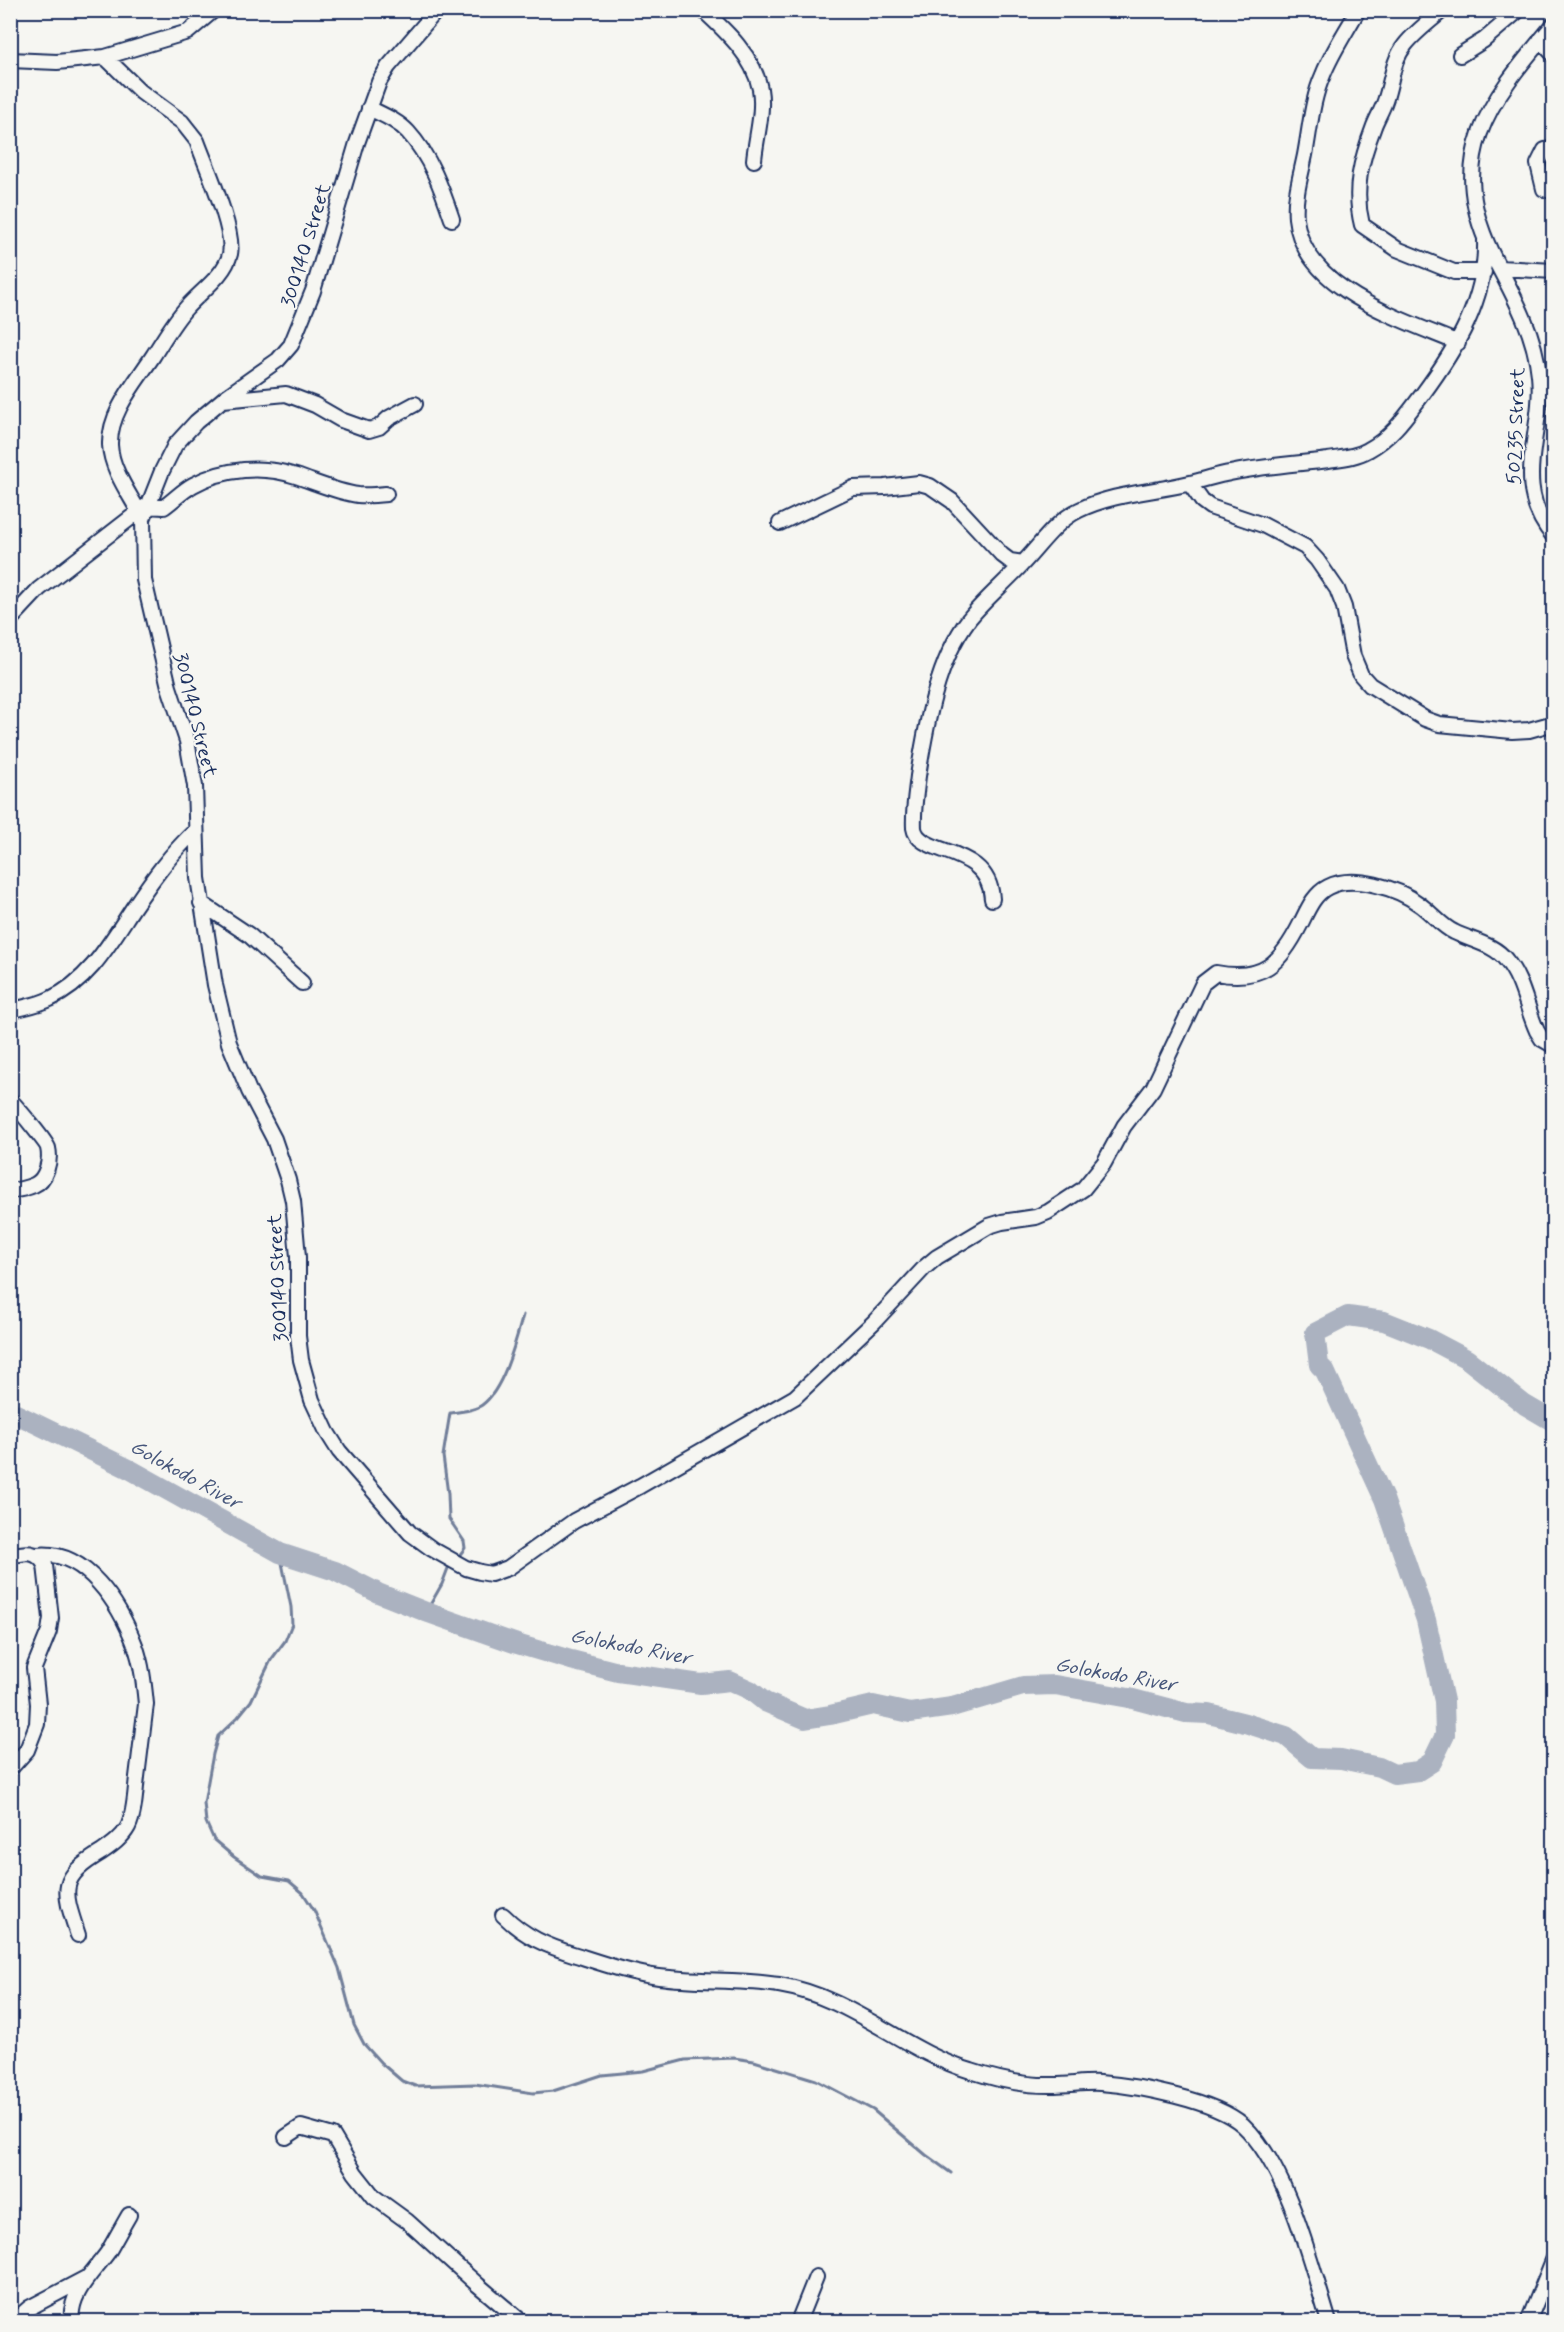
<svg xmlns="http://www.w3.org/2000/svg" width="1564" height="2332" font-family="Mynerve,sans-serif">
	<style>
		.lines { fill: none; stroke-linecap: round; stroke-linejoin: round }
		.stream { stroke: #717e99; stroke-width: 3 }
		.river { stroke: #abb2c0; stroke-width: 20 }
		.minor-casing { stroke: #1b2f5e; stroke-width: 18 }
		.minor { stroke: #f6f6f2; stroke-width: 14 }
		.labels { text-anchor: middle; stroke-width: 4.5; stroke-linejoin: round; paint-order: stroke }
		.street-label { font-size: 20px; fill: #1b2f5e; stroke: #f6f6f2 }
		.water-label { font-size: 21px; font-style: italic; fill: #46567b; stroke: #f6f6f2 }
	</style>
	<rect width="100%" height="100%" fill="#f6f6f2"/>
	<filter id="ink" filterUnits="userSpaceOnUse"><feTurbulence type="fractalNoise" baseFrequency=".0167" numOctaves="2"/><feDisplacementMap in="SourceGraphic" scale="12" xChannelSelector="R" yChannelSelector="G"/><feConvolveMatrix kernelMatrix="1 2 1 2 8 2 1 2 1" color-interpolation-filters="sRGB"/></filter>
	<g filter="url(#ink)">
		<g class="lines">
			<!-- stream -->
			<path class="stream" d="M280,1553L291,1607L292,1624L285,1641L271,1660L251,1701L238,1717L218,1736L213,1754L204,1803L206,1822L214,1840L234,1857L262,1876L289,1881L303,1893L314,1910L339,1968L354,2025L364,2044L381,2063L402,2081L415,2086L475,2084L533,2093L553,2091L602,2075L643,2071L685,2060L734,2058L754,2061L816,2080L873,2110L926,2155L951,2173
				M458,1557L465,1548L464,1541L449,1519L448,1494L443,1456L450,1413C459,1412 474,1411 482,1405C504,1389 516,1340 523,1315
				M426,1612L442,1584L450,1563"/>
			<!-- river -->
			<path class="river" d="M10,1411L131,1470L280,1553L335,1571L378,1593L426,1612L517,1644L571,1660L618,1672L701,1684L730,1681L750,1690L765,1702L805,1719L830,1715L873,1705L910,1713L952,1707L1023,1686L1055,1685L1129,1698L1186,1713L1209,1714L1245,1723L1286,1736L1312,1758L1341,1759L1379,1767L1394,1774L1418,1771L1432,1762L1445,1735L1444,1701L1426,1620L1384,1499L1325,1371L1319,1365L1315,1333L1348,1316L1384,1321L1429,1339L1467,1359L1525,1405L1554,1422"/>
			<!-- minor casing -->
			<g class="minor-casing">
				<path id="minor" d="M437,10L388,67L379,82L357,143L313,291L291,345L278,360L227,396L196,422L175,445L162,471L143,519L144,580L169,687L187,741L195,786L198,878L215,985L229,1043L249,1091L274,1139L288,1180L293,1201L298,1257V1336L301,1360L312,1400L327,1432L339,1451L410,1533L432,1549L466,1568L480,1572L491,1574L508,1568L574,1521L640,1486L795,1397L874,1322L925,1267L937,1257L989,1226L1002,1222L1036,1217L1048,1212L1083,1189L1104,1163L1124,1126L1153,1088L1203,983L1216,973C1263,982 1281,963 1301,923C1308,909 1314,894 1328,887C1353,874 1398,888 1419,904C1431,912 1441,926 1454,932C1472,941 1494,944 1506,960C1523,980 1526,1007 1537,1031L1542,1039L1554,1046
					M703,10C726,31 754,57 760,89C764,112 756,137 754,160
					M1358,10C1346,32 1332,52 1323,75C1312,99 1310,129 1305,155C1301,175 1294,197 1296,218C1303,290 1402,319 1458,343
					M1443,10C1430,21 1415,32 1405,45C1392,61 1392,82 1385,101C1382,110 1377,118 1374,126C1361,160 1353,189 1362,225L1397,249L1454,272H1484
					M1554,24C1489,102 1442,156 1495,260C1514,296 1535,334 1539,375C1545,433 1509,485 1554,537
					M1540,40L1554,55
					M1460,55L1484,40L1519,10
					M105,57L141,92L182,122L197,141C206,166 235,230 230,254C225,275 201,291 187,307C174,321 164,339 153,356C136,382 109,412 110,445C111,468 128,492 139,512
					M10,60L57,62L105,57L188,32L214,10
					M369,108C383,115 398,121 408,132C430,156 442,189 452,219
					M1554,148L1545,150L1538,164L1544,189L1554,192
					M1499,268L1554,271
					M223,400L286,394L315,405L341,420L369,430L379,427L389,418L415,404
					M1190,484L1202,501L1210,507L1263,525L1305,547L1317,560L1337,589L1344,607L1353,656L1361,675L1370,685L1425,719L1439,724L1512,731L1529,730L1554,723
					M780,523L853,488L885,487L919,483L930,486L952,501L1002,555L1010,561L1023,563
					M10,620L39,589L146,506L164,507C174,500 182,491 193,485C224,468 263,465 296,476C317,483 337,492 358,495C367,496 377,495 386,494
					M992,899C989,844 918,857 914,828C913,810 916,793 918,776C926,725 937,661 969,619C985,599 1006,582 1023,563C1041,544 1056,521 1079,510C1114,493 1154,492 1190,483C1204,480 1217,475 1230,473C1262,466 1296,464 1328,460C1341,458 1356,457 1368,450C1392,437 1406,416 1422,395C1456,349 1487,299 1485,240
					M201,903L249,935L302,983
					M10,1011C23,1007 38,1005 50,999C89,981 110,943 133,908C152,880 171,853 196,830
					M10,1100C17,1107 47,1143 48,1148C51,1161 46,1180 34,1185C27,1188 18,1190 10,1191
					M37,1555C86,1549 120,1605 135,1645C142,1664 144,1684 146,1704C143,1729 140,1753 137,1777C135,1793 135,1812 128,1827C122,1838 112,1845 102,1852C58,1878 63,1890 78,1935
					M10,1556C25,1552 37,1550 45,1565L51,1618L49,1631L34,1668L38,1704L37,1724L27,1750L10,1769
					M503,1915C525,1937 547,1946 576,1955C604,1964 630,1973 659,1977C699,1982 740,1979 779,1985C852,1997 903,2051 971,2071C998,2080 1027,2086 1055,2085C1070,2085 1085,2082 1100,2083C1138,2086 1215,2100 1243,2125C1288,2167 1311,2264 1329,2322
					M286,2137L301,2127L333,2136L355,2173L374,2197L407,2221L478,2285L522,2322
					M13,2322L29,2308L86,2278
					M72,2322C68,2294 93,2273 108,2252C115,2240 122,2227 129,2215
					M798,2322L816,2277
					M1528,2322L1554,2258"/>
			</g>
			<!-- minor -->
			<use href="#minor" class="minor"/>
		</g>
	</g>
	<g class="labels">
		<!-- street labels -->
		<g class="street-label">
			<text transform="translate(305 245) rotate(-73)" y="7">300140 Street</text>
			<text transform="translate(1515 426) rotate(-88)" y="7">50235 Street</text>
			<text transform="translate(196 715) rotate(76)" y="7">300140 Street</text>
			<text transform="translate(277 1278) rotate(-93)" y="7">300140 Street</text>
		</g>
		<!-- water labels -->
		<g class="water-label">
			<text transform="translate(186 1474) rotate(29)" y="7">Golokodo River</text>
			<text transform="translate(631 1646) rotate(11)" y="7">Golokodo River</text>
			<text transform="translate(1116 1674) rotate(10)" y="7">Golokodo River</text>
		</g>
	</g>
	<!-- margin -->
	<rect width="1564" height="2332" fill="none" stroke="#f6f6f2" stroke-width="36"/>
	<rect x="18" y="18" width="1528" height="2296" fill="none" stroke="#1b2f5e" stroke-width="2" filter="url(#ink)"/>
</svg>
